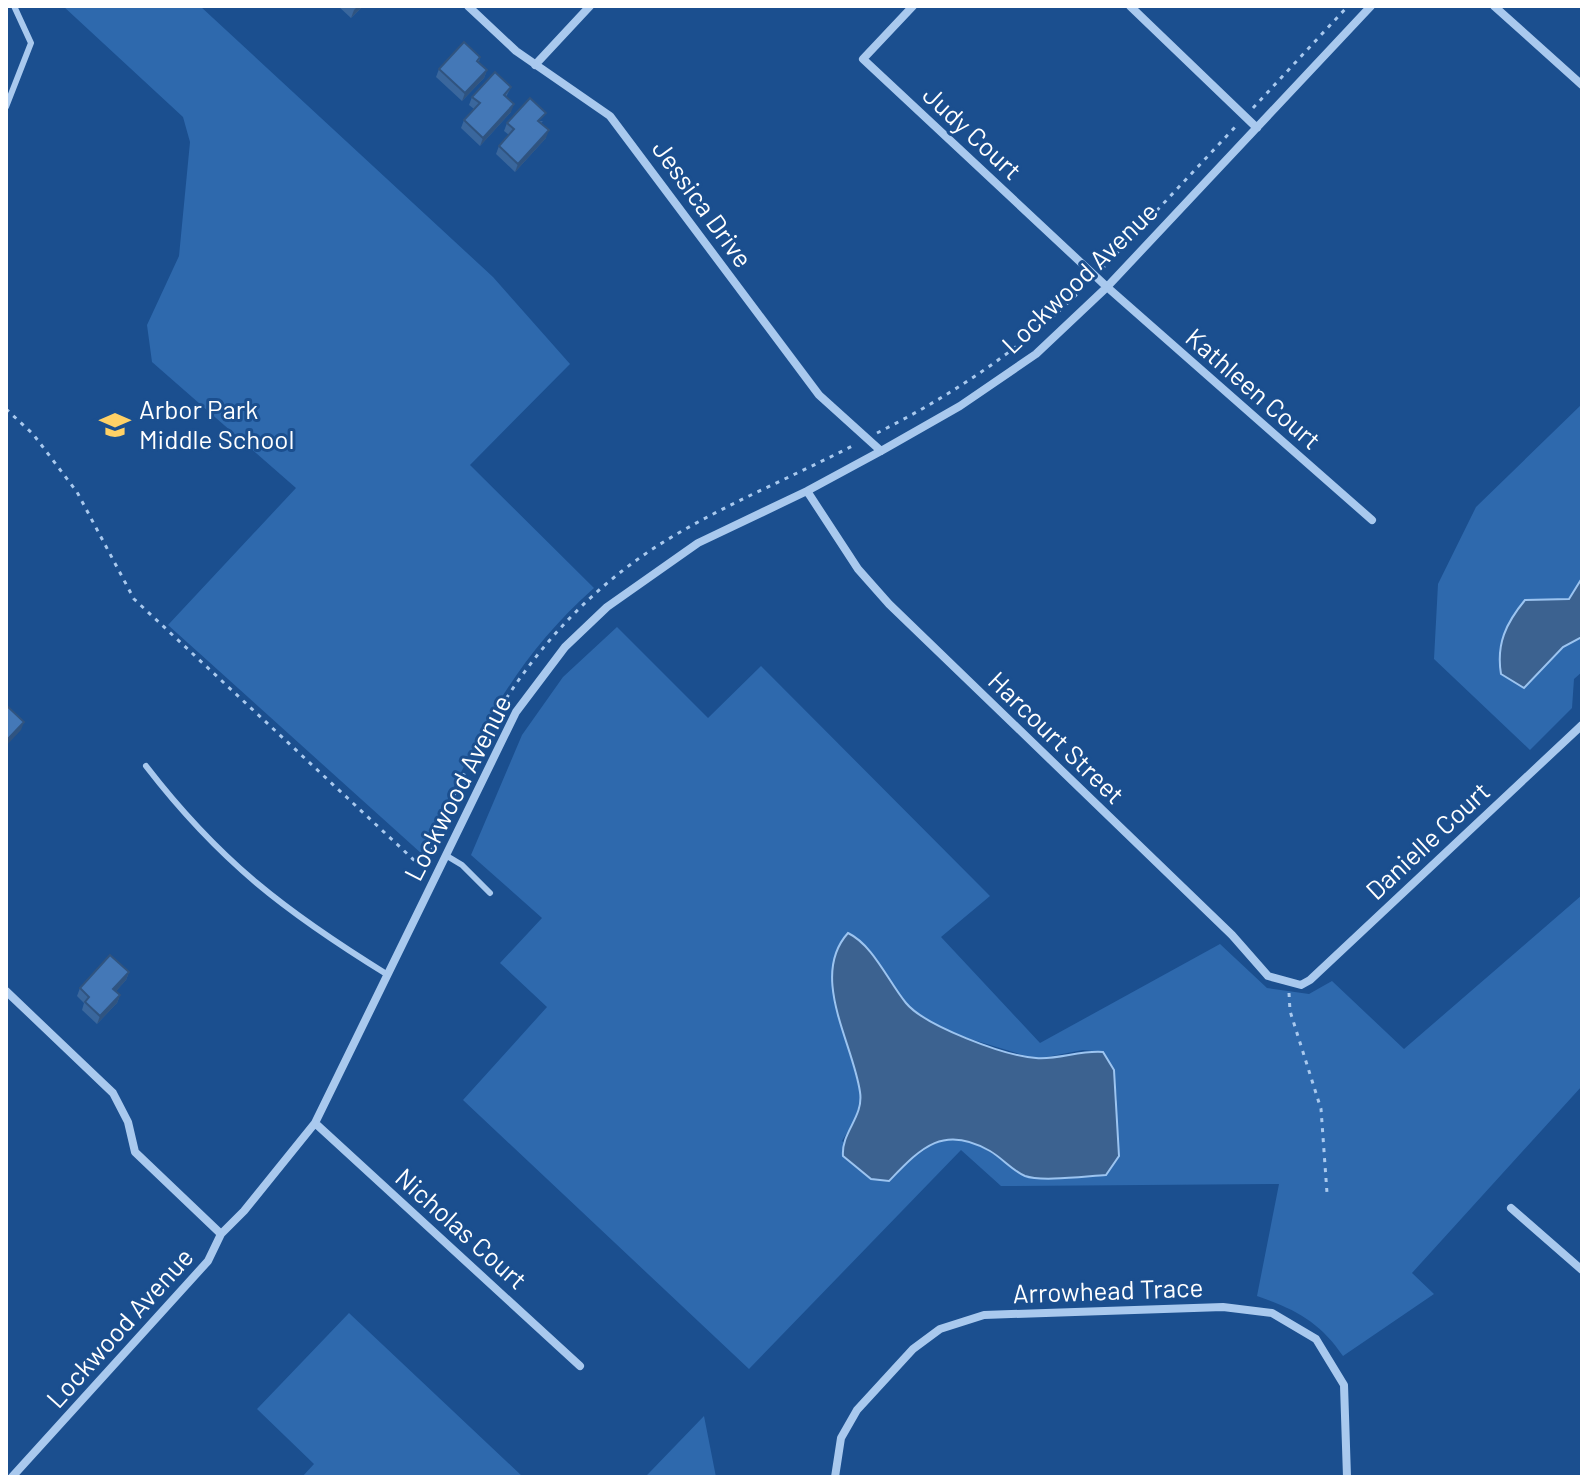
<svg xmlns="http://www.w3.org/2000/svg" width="1588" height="1483" font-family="Barlow,sans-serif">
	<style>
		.green { fill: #2e69ad; fill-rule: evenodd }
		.water { fill: #3c6290; stroke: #9cc4f0; stroke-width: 2 }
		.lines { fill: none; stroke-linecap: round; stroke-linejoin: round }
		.path { stroke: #a9c9ee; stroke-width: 3; stroke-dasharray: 4 6; stroke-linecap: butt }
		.lane { stroke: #a9c9ee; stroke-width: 6 }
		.street { stroke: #a9c9ee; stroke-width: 8 }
		.wall { fill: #3a679d }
		.shaded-wall { fill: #305480 }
		.building { fill: #4478b7; stroke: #305480; stroke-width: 2 }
		.labels { text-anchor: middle; stroke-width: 6; stroke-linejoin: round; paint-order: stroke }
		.street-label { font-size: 26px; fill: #fff; stroke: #1b4f8f }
		.poi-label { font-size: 26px; fill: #fff; stroke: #1b4f8f; text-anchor: start }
	</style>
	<rect width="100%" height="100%" fill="#1b4f8f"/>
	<!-- green -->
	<path class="green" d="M63,6H200L493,277L570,364L470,465L594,588C503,669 473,749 422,854L168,625L296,488L152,362L147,325L179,256L190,142L183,117Z
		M1582,404V578L1569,599L1550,602L1524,688L1563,646L1582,637V672L1574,679L1572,708L1530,750L1434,659L1438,584L1476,507Z
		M617,627L708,718L761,666L990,896L941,937L1040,1043L1220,944L1267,988L1309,994L1332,981L1404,1049L1582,895V1086L1412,1273L1434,1294L1343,1356C1320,1322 1295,1309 1257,1296L1279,1184L1001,1186L961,1150L749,1369L463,1100L547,1007L500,963L542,918L471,855L522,735L563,677ZM885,976L910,1007L944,1031L1036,1059L1083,1050L1103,1052L1114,1070L1117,1100L1027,1177C962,1131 948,1121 889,1181L842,1141L856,1118L861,1095L836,1004Z
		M349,1313L523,1477H302L314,1464L257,1409Z
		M704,1416L716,1477H645L650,1472Z"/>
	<!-- water -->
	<path class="water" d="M1582,578V637L1563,647L1524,688L1501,674C1496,644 1506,623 1525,600L1569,599Z
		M848,933C873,945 888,981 906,1003C925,1026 1005,1056 1036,1058C1058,1060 1080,1050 1103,1052L1114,1070L1119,1156L1106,1175C1087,1176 1041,1182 1025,1176C1013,1171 1002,1158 990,1151C943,1124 921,1148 889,1181L871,1179L843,1156C841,1132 864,1117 860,1092C853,1043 809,976 848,933Z"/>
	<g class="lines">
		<!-- path -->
		<path class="path" d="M1253,108L1348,6
			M1102,269L1237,125
			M6,409L33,434L77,492L134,599L415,861
			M877,433C953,395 1029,344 1089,282
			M428,860C474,734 538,626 651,550C715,508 789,479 856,444
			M1289,993L1290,1011L1321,1109L1327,1193"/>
		<!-- lane -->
		<path class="lane" d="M6,107L31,43L14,6
			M146,766C220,862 286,912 388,975
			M447,856L462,865L490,893"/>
		<!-- street -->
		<path class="street" d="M468,6L516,51L610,116L819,395L881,451
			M913,6L863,59L1107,287L1372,520
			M1130,6L1257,128
			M1494,6L1582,85
			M535,65L590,6
			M807,491L858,569L889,604L1232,935L1268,976L1301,985L1310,980L1582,725
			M6,991L113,1093L128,1122L135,1152L221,1234
			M315,1123L580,1366
			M1511,1208L1582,1270
			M12,1477L208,1261L221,1234L244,1211L315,1123L516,712L565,647L607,607L698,543L807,491L881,451L960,406L1036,354L1107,287L1371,6
			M835,1477L841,1438L857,1410L913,1349L940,1329L984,1315L1223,1307L1272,1313L1316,1339L1344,1385L1347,1477"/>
	</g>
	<!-- wall -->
	<path class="wall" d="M338,6H363L351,18Z
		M480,57L479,62L487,70L484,78L462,101L436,77L439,69Z
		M511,87L506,97L511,112L480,146L461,128L464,120L474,109L469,105L472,97Z
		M543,121L541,123L546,138L515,172L496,154L499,146L509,135L504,131L507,123Z
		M129,972L126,980L116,991L120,995L117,1003L97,1024L82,1010L84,1003L77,996L80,988Z"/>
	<!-- shaded-wall -->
	<path class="shaded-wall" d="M358,6H363L351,18L354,10Z
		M487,70L484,78L462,101L465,93Z
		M514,104L511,112L480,146L483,138Z
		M549,130L546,138L515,172L518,164Z
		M24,722L21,730L6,746V741Z
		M129,972L126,980L111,997L113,989Z
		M120,995L117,1003L97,1024L100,1016Z"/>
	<!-- building -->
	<path class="building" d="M464,42L480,57L477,61L487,70L465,93L439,69Z
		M495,72L511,87L504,95L514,104L483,138L464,120L480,103L472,97Z
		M530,98L546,113L538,121L549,130L518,164L499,146L514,129L507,123Z
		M6,705L24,722L6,741Z
		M110,955L129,972L113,989L120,995L100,1016L85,1002L89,997L80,988Z"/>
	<!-- icons -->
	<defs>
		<g id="school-bare" transform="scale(2.4)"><path d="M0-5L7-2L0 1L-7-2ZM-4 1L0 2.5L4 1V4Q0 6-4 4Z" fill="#ffd166" stroke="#1b4f8f" stroke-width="2.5" paint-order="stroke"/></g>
	</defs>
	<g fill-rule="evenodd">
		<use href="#school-bare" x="115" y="425"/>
	</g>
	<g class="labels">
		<!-- street labels -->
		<g class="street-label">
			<text transform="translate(972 133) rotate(43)" y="9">Judy Court</text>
			<text transform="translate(702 204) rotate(54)" y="9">Jessica Drive</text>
			<text transform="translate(1080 278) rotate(-44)" y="9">Lockwood Avenue</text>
			<text transform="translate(1253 389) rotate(41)" y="9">Kathleen Court</text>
			<text transform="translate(1056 738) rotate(44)" y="9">Harcourt Street</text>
			<text transform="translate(458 788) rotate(-63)" y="9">Lockwood Avenue</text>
			<text transform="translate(1428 841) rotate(-43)" y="9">Danielle Court</text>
			<text transform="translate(461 1229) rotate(42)" y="9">Nicholas Court</text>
			<text transform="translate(1108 1291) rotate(-2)" y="9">Arrowhead Trace</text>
			<text transform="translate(120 1328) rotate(-48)" y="9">Lockwood Avenue</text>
		</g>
		<!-- poi labels -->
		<g class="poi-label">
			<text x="139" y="419">Arbor Park<tspan x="139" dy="30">Middle School</tspan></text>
		</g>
	</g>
	<!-- border -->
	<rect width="1588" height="1483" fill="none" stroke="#ffffff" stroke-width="16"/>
</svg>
